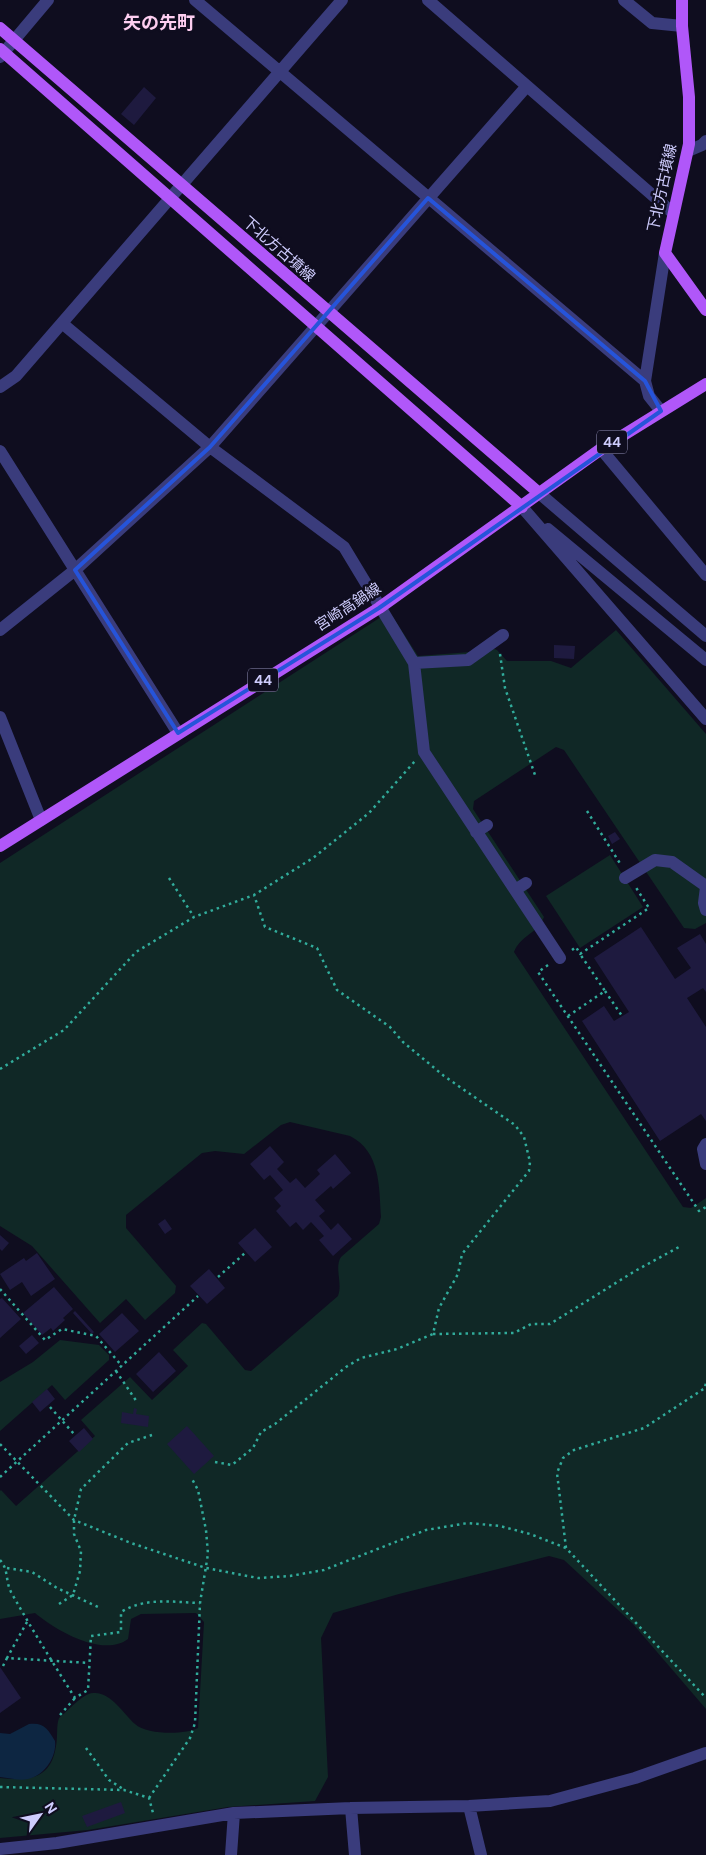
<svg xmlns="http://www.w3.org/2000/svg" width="706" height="1855" font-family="'DM Sans','Noto Sans JP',sans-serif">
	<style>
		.green { fill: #102826 }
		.water { fill: #0d2642 }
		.building { fill: #1e1a3f }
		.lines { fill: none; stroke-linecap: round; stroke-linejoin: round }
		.path { stroke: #31ac9b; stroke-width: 2.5; stroke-dasharray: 2.5 4; stroke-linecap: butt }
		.minor { stroke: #3a3c7c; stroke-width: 12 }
		.major { stroke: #b057f9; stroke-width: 12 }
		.marked { fill: none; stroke: #2654da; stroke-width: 4; stroke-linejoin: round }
		.labels { text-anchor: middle; stroke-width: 5; stroke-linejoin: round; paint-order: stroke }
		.shield { fill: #0f0d1f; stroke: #9593ba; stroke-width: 1 }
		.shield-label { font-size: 14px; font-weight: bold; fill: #ceccfd }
		.street-label { font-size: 15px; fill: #ceccfd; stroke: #0f0d1f }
		.quarter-label { font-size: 18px; font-weight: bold; fill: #fdcef0; stroke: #0f0d1f }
	</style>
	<rect width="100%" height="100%" fill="#0f0d1f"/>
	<!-- green -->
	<path class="green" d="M381,617H393L418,656L470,652L484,645L497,650L507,661H551L571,668L616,630L706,734V923L695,929L684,928L564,750L556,747L474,801L473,809L544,917C538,933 520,936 514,952L683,1207L691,1208L706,1198V1709L633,1624L564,1560L549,1556L399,1594L333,1613L321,1638L328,1777L315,1801L228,1807L88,1830L0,1838V1778C28,1781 51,1780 56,1746C58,1737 56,1726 59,1718C68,1711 82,1694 93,1693C110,1691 124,1714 135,1724C147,1735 185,1735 198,1728L204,1622L196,1613L141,1614L131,1619L128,1639C103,1658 55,1630 35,1613L0,1619V1491L1,1490L16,1506L95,1436L81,1420L130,1377L152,1400L188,1366L173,1350L202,1323L206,1324L245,1370L251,1371L338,1296C343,1283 334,1268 341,1257L379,1224L381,1217C379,1187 381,1152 350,1136L290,1122L281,1125L244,1154L215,1151L202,1153L126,1215V1228L176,1286L175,1293L145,1320L126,1299L100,1323L32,1246L0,1226V863Z
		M610,855L643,907L580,948L546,896Z
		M60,1340L99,1345L109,1355V1360L65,1400L52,1385L0,1431V1382L33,1362Z"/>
	<!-- water -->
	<path class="water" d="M29,1724C44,1722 48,1729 55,1741C57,1757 44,1776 28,1779C19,1781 9,1778 0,1777V1733L10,1734Z"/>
	<!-- building -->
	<path class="building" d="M144,87L156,98L134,125L121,114Z
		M554,645L575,646L574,659L554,658Z
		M615,832L620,839L612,844L608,836Z
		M641,927L675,979L691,968L677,948L700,934L706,944V992L703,988L687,998L706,1027V1121L701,1114L660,1141L582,1021L604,1006L614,1021L629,1012L594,958Z
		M270,1146L284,1162L277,1169L290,1183L296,1178L305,1188L320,1174L317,1170L335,1154L351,1173L333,1189L331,1186L315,1200L325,1211L319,1216L331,1230L338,1223L352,1239L333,1256L319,1240L324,1236L311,1222L303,1230L296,1222L290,1227L276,1211L281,1206L274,1198L283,1190L270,1175L264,1180L250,1164Z
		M165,1219L172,1229L165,1234L158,1224Z
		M255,1228L272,1247L255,1262L238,1243Z
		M0,1235L9,1243L2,1251L0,1249Z
		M37,1253L55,1279L31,1296L22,1282L10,1290L0,1274L24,1258L26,1261Z
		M209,1269L225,1288L207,1304L190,1286Z
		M54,1287L73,1309L63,1318L65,1320L53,1331L51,1328L42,1335L23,1313Z
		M2,1298L21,1319L0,1338V1299Z
		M75,1311L94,1332L92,1334L73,1313Z
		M122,1313L139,1331L115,1352L99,1334Z
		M32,1335L39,1343L26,1354L19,1346Z
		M159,1352L176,1371L153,1392L136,1374Z
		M47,1389L55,1399L40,1412L32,1402Z
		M134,1408L137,1409L136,1414L149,1416L148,1427L121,1423L122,1412L133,1414Z
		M187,1426L214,1456L194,1474L167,1444Z
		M84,1428L93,1439L79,1452L69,1441Z
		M0,1667L21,1698L0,1713Z
		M121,1802L125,1813L87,1827L82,1816Z"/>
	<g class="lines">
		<!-- path -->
		<path class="path" d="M500,654L505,688L535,775
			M587,811L621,865
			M169,878L194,917
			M572,950L576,947L580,954L649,908L635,886
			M548,965L538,972L699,1211L706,1207
			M605,991L622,1016
			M568,1016L605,991L580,954
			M0,1069L64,1030L136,952L194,917L254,895L313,858L369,813L415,761
			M218,1277L245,1253
			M0,1289L45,1340L62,1329L96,1336L122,1366
			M433,1334L514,1333L531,1324H550L635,1271L679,1247
			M116,1371L137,1402
			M50,1407L74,1434
			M0,1444L74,1520L131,1543L206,1568L258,1578L290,1576L324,1570L426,1530L468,1523L500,1526L530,1534L566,1548L706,1698
			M215,1462L232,1465L253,1448L261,1432L275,1424L346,1367L361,1358L397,1349L433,1334L439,1308L458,1274L462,1254L529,1171L530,1162L524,1137L515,1125L444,1076L403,1042L390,1027L337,990L317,948L265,927L254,895
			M0,1477L198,1296
			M566,1548L557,1473L563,1458L574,1450L644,1428L705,1388L706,1382
			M0,1560C9,1570 5,1580 11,1592C31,1628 53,1663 75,1698L88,1690L91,1636L121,1632V1612C146,1597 172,1602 200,1603
			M7,1568L32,1572L57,1588L98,1607
			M59,1604L73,1595L80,1571L81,1551L74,1534V1520L81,1489L128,1443L152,1435
			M27,1622L7,1658L89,1663
			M3,1666L7,1658
			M60,1715L75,1698
			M86,1748L109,1780L123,1789
			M0,1787L124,1790L149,1798L153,1813
			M149,1798L190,1738L195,1723L200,1603L208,1554L206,1530L198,1490L192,1479"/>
		<!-- minor -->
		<path class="minor" d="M195,0L645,381
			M428,0L673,213
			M624,0L652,23L682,26
			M0,57L48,0
			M688,151L702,145L706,141
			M63,324L210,447L344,547L414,663L424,752L560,958
			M0,387L16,376L342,0
			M661,411L649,396L645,381L665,253
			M601,449L706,575
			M0,451L178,733
			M539,493L706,636
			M522,507L706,719
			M548,529L706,660
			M0,630L75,570L210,447L527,86
			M414,663L468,660L503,635
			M0,717L41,820
			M476,832L487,825
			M625,878L655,860L672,862L706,886
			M706,887L704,903L706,910
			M515,890L526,883
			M706,1144L703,1149L706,1164
			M469,1806L481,1855
			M351,1808L355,1855
			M0,1849L57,1843L234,1813L351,1808L469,1806L550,1801L635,1778L706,1753
			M231,1855L234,1813"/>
		<!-- major -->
		<path class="major" d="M682,0V26L689,97V144L665,253L706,310
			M0,28L539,493
			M0,49L522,507
			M0,846L379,608L601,449L706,384"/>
	</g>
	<!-- marked area -->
	<path class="marked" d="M428,198L645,381L661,411L379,608L178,733L75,570L210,447Z"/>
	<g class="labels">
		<!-- shield labels -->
		<g class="shield">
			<rect x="597" y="430.5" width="30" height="23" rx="4"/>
			<rect x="248" y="668.5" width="30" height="23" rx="4"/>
		</g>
		<g class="shield-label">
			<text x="612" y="447">44</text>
			<text x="263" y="685">44</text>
		</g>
		<!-- street labels -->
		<g class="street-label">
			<text transform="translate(662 188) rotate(-78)" y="5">下北方古墳線</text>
			<text transform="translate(279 249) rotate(41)" y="5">下北方古墳線</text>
			<text transform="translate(348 607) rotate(-33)" y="5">宮崎高鍋線</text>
		</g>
		<!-- quarter labels -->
		<g class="quarter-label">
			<text x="159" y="29">矢の先町</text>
		</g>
	</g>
	<!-- north arrow -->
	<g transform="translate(40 1815) rotate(57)" stroke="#0f0d1f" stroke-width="4" paint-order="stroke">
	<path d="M0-4L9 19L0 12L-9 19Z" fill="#ceccfd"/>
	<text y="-8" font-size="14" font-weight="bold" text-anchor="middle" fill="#ceccfd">N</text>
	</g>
</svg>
